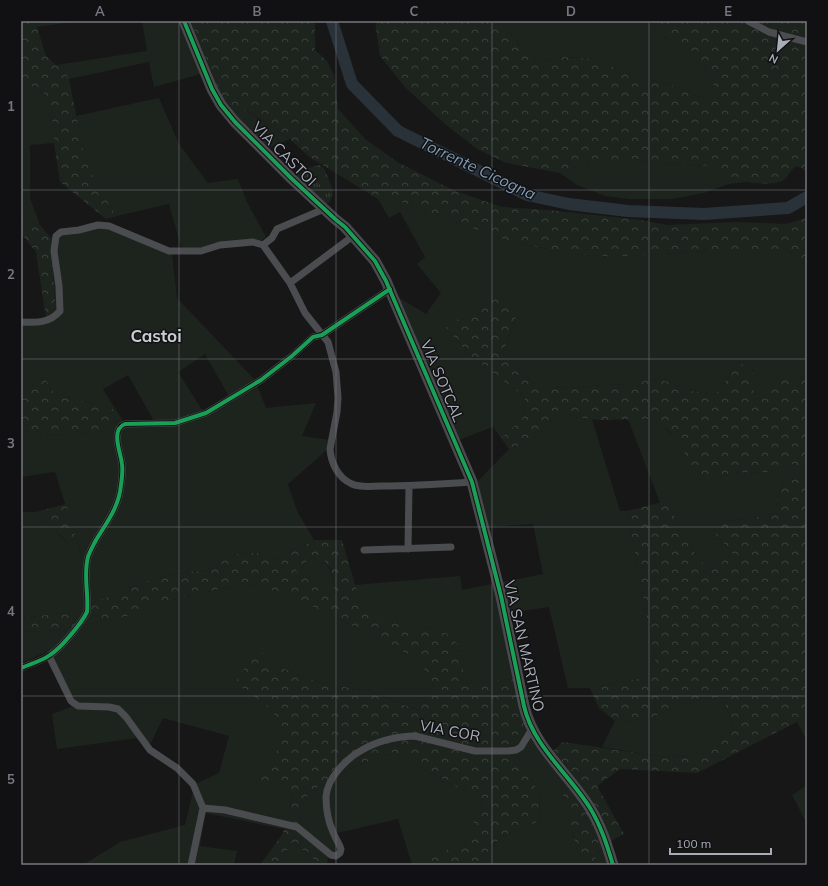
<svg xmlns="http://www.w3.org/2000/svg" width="828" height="886" font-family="Mulish,sans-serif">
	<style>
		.grass { fill: #1d241e; fill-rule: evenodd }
		.forest { fill: url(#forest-crowns); fill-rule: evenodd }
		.park { fill: url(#park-tufts) }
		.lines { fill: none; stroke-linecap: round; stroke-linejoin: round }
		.river { stroke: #2a3239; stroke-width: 12 }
		.street { stroke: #4b4c50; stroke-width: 7 }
		.secondary { stroke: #4a4a4e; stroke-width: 11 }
		.cycleway-casing { stroke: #111113; stroke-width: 6 }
		.cycleway { stroke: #1a9f57; stroke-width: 4 }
		.grid { fill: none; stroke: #757880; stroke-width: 1; stroke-opacity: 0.55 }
		.labels { text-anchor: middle; stroke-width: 3; stroke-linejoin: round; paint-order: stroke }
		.street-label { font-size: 15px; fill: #a8adb8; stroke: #111113 }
		.water-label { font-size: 16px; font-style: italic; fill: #7f9bb3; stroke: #111113 }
		.quarter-label { font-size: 17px; font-weight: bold; fill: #c9ccd4; stroke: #111113 }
		.neatline { fill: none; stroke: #757880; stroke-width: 1.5 }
		.grid-label { font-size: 13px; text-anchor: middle; font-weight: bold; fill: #757880 }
	</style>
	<defs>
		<pattern id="forest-crowns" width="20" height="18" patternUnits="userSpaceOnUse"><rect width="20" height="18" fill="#1d241e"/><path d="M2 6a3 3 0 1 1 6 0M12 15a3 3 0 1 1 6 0" fill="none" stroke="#3b413d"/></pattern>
		<pattern id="park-tufts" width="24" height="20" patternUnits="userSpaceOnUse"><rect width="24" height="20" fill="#1d241e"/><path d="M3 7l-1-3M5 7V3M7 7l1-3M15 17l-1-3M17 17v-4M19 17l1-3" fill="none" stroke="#3b413d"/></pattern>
	</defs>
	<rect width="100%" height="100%" fill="#171717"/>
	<!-- grass -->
	<path class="grass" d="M35,21H81L37,27Z
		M142,21H182L208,72L154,87L149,62L69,79L66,74L56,65L147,51Z
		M499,21H647L662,35L697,62L712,78L714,88L708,98L705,100L685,90L662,82L639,78L595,59L563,57L547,61L539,59L520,45Z
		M21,80L45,94L52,110L54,143L30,145V198L40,225L25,222L21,218Z
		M159,98L179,144L208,183L238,179L247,202L266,237L257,244L253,242L182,250L169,204L117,216L101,193L85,160L76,116Z
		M228,111H247L290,139L267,149Z
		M634,159L660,164L715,166C724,177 734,179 747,182L729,184L704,193L672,199H629L605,196L577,185L560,173L590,163H617Z
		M378,199L404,203L505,240L572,254L615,257L706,251H788L807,266V377L796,378L769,398L753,399L752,368L736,362L727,379L715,395L692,391L657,378L631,384L603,385L569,388L539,387L503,354L516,317L454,322L446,327L468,354L525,397L523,418L501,438L493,427L451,443L393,294L426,314L441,293L417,264L425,257L400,212L389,218Z
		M110,224L172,254L177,298L255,380L266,408L316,403L302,436L330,440L328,449L288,484L298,513L314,540L278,560L257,553L236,554L207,570L176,574L143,582L72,612L21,618V512H36L66,541L81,554L55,472L21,477V430L43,435L95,433L122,419L124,422L155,423L128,375L103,389L116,410L55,394L45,379L21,390V319L46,318L57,306L55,302L51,238L77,228ZM205,354L232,402L206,416L178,372Z
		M560,409L575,417L592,419L620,511H627L658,675L590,688H568L549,607L503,614L516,679L462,683L464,664L461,647L446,633L425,627H409L389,621L365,608L355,585L460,576L462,590L543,574L533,524L486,527L476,483L509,449L528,443L542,431Z
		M628,419C634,419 641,418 647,419C672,424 691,462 702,483L732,473L768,472L789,464L807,466V480L784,478L774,513L750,519L726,521L713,531L733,554L711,570L698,559L666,502L660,503Z
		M318,555C332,567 333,577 335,595L322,584L296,571L308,560Z
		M257,585L298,600L329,614L418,659L434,685L424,697L421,711L369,691L320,683L272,664L258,649L236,683L266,705L282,723V742L260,780L292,790L290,814L284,829L205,813L200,846L237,851L234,865H83L120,842L185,825L195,784L219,773L229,736L163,718L147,751L137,738L57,749L52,714L71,707L47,652L21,663V632L61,630L127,616L159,603L224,588Z
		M723,697L734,729L694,756L665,757L602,747L615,721L641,722L665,712L691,700Z
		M807,708V741L797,722Z
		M528,724L552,752L578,854V865H476L502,836L540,821L539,792L514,752Z
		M394,752L482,801L467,839L431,858L433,865H412L398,819L333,834L340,853H328L302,826L300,816L309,792L349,769Z
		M807,785V824L792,795Z
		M611,840L617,865H593L594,858Z
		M293,842L321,865H276Z"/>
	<!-- forest -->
	<path class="forest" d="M21,21H35L46,56L66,74L69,79L85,160L101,192L117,216L106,219L60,182L54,143L52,110L45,94L21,80Z
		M182,21H315V50L327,61L334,75L338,109L366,140L399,163L455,191L502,207L548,210L640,220L667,225L736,222L786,224L807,218V266L788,251H706L615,257L572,254L505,240L404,203L378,199L308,156L290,139L248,111H228Z
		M375,21H499L520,45L539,59L547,61L563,57L595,59L639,78L662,82L685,90L705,100L708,98L714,88L712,78L697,62L662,35L647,21H807V171L797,166C790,169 789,177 782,181C770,187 732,182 721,173C719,172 717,168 715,166L660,164L634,159L617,163H590L560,173L506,163L477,149L445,124L406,88L380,56Z
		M21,218L25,222L40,225L51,238L55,302L57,306L46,318L36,252L24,237H21Z
		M495,293L516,317L503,354L539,387L569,388L603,385L631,384L657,378L692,391L715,395L727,379L736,362L752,368L754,399L769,398L771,386L780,380L807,377V466L789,464L768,472L732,473L702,483L679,444L668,430L648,419L599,420L575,417L560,409L542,431L528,443L509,449L501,438L523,418L525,397L468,354L446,327L454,322Z
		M45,379L55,394L116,410L122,419L96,433L43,435L21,430V390Z
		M784,478L807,480V708L797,722L697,773L620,769L597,786L624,834C611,840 596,850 593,865H578V854L552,752L563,742L665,757L694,756L734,729L723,697L691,700L665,712L641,722L615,721L599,708L590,688L658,675L627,511L666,501L698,559L711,570L733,554L713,531L726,521L750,519L774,513Z
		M66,504L81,555L36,512Z
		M314,540H342L355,585L365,608L389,621L409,627H425L446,633L461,647L464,664L462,683L516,679L528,724L514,752L539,792L540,821L502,836L476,865H433L431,858L467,839L482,801L394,752L349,769L309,792L300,816L302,826L328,853L327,865H321L293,842L276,865H260L282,835L290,814L292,791L259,780L282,742V723L266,705L235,683L258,648L272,664L320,683L369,691L420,711L424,697L434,685L418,659L329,614L298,600L257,585L224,588L159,603L127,616L61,630L21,632V618L72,612L143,582L176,574L207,570L236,554L257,553L278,560ZM318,555C333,567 333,576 335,594L322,584L296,571L308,560Z"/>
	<!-- park -->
	<path class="park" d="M320,165L324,168L333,190L330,202L324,205L294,173L308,168Z"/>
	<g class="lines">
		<!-- river -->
		<path class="river" d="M332,21L352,84L398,131L527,195L569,204L628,211L704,214L788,208L807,197"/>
		<!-- street -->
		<path class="street" d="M748,21L769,32L807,42
			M263,245L290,283L305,313L328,342L336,372L338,398L337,412L330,449C331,463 338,478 352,484C361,488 372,486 382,486C412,486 442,484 472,482
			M263,245L272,238L277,229L324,209
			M290,283L353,236
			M21,322C36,323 50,323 60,311L59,286L54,251L56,236L61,232L79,230L98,225L109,226L169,251H201L220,245L253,242L263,245
			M408,549L409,486
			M364,550L451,547
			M49,656L71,701L78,706L109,707L118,709L126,717L150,750L177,768L193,784L203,808L191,865
			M21,668C30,664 42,661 50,655C61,648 81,624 87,612C89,594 83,575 88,557C90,551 93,546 96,540C107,522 119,507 121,485C122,478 123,471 122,464C121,453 110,430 125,424L175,423L206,413L261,380L292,356L313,337L322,335L390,289
			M203,808L225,810L297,827L331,855L336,856L340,853L341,849C339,843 335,838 333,832C328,821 326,809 326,797C327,778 347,758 362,750C377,741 398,736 415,736L475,751H508L516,750L521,747L532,729"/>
		<!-- secondary -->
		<path class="secondary" d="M184,21L212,89L221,105L235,122L292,179L335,219L345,227L375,261L386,281L472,482L501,596L524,706C533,746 569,774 590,808C601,826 607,845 613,865"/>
		<!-- cycleway casing -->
		<g class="cycleway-casing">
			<path id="cycleway" d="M184,21L212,89L221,105L235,122L292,179L335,219L345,227L375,261L386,281L472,482L501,596L524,706C533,746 569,774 590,808C601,826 607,845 613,865
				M21,668C30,664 42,661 50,655C61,648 81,624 87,612C89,594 83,575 88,557C90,551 93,546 96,540C107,522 119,507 121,485C122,478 123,471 122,464C121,453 110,430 125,424L175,423L206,413L261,380L292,356L313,337L322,335L390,289"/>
		</g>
		<!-- cycleway -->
		<use href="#cycleway" class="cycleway"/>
	</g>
	<!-- grid -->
	<path class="grid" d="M179,21V865M336,21V865M492,21V865M649,21V865M21,190H807M21,359H807M21,527H807M21,696H807"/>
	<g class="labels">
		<!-- street labels -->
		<g class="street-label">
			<text transform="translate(284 154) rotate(45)" y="5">VIA CASTOI</text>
			<text transform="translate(442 381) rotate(67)" y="5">VIA SOTCAL</text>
			<text transform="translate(524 646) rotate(77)" y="5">VIA SAN MARTINO</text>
			<text transform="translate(450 731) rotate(11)" y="5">VIA COR</text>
		</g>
		<!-- water labels -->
		<g class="water-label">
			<text transform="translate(478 168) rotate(25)" y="6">Torrente Cicogna</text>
		</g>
		<!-- quarter labels -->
		<g class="quarter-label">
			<text x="156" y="342">Castoi</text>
		</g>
	</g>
	<!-- border -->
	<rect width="828" height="886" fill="none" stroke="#111113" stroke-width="44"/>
	<!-- north arrow -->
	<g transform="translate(778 50) rotate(207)" stroke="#111113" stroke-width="3" paint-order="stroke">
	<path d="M0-3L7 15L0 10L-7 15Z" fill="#a8adb8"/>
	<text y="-6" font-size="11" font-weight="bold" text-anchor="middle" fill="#a8adb8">N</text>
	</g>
	<!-- scale -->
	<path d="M670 848v6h101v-6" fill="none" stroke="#a8adb8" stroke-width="2"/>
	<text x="676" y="848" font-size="12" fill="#a8adb8" stroke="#111113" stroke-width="3" paint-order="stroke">100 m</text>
	<rect x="22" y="22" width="784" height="842" class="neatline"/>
	<g class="grid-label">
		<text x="100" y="16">A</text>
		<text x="257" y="16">B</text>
		<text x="414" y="16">C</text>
		<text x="571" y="16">D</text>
		<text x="728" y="16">E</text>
		<text x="11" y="111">1</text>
		<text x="11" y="279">2</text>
		<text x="11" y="448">3</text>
		<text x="11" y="616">4</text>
		<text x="11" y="784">5</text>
	</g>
</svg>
